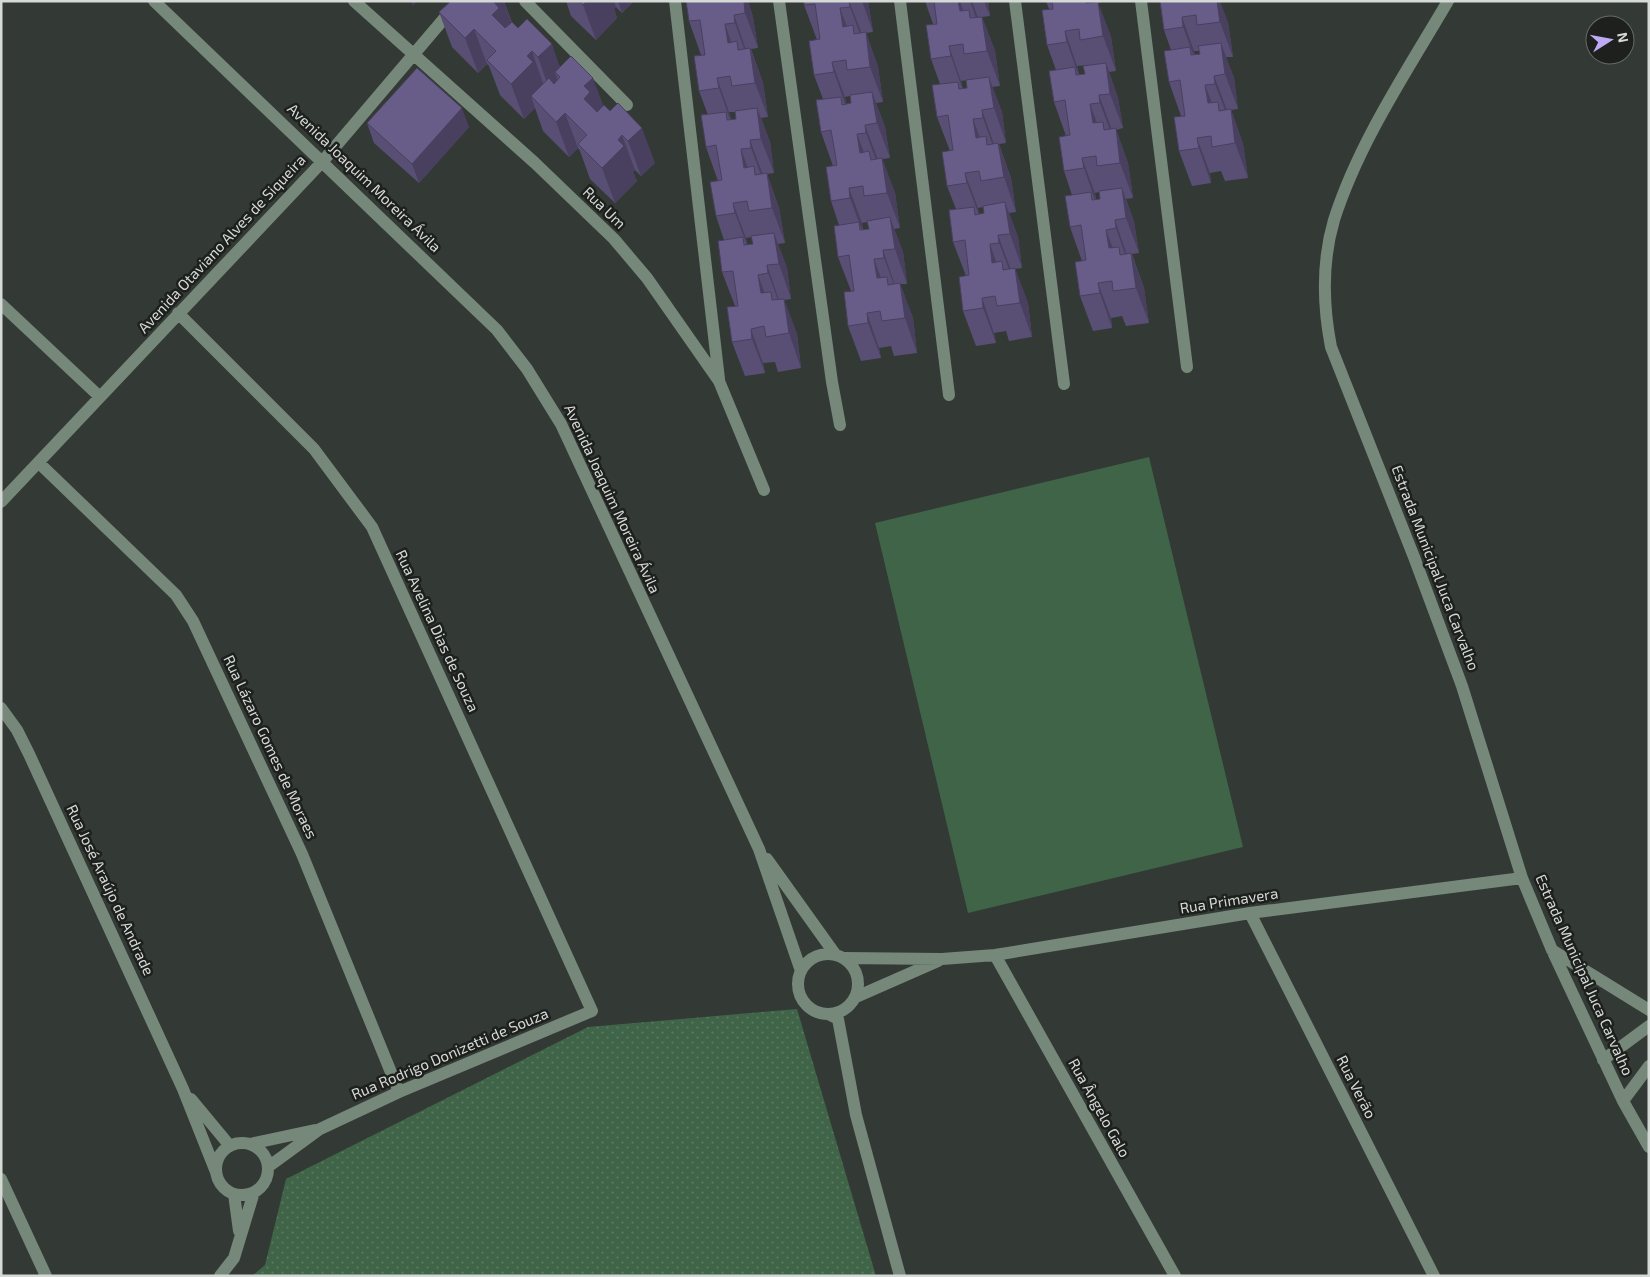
<svg xmlns="http://www.w3.org/2000/svg" width="1650" height="1277" font-family="'Exo 2',sans-serif">
	<style>
		.grass { fill: url(#grass-dots) }
		.green { fill: #3f6447 }
		.lines { fill: none; stroke-linecap: round; stroke-linejoin: round }
		.minor { stroke: #758879; stroke-width: 12 }
		.wall { fill: #594f75; fill-rule: evenodd }
		.shaded-wall { fill: #49405f }
		.building { fill: #685c88; stroke: #49405f }
		.labels { text-anchor: middle; stroke-width: 5; stroke-linejoin: round; paint-order: stroke }
		.street-label { font-size: 15px; fill: #d6dad6; stroke: #1d201d }
	</style>
	<defs>
		<pattern id="grass-dots" width="8" height="8" patternUnits="userSpaceOnUse" patternTransform="scale(1.25)"><rect width="8" height="8" fill="#3f6447"/><path d="M2 2h.1M6 6h.1" fill="none" stroke="#5a7a61" stroke-width="1.8" stroke-linecap="round"/></pattern>
	</defs>
	<rect width="100%" height="100%" fill="#333934"/>
	<!-- grass -->
	<path class="grass" d="M797,1009L876,1276H252L265,1265L286,1179L588,1027Z"/>
	<!-- green -->
	<path class="green" d="M1149,457L1243,847L968,913L875,523Z"/>
	<g class="lines">
		<!-- minor -->
		<path class="minor" d="M154,1L497,330L527,369L561,424L759,849L801,971
			M354,1L535,163L614,239L647,278L719,381L764,490
			M525,1L627,105
			M675,1L719,379
			M779,1L832,382L840,425
			M900,1L949,395
			M1015,1L1064,384
			M1141,1L1187,367
			M1448,1C1407,71 1359,142 1334,220C1322,261 1323,306 1331,347L1414,557L1462,686L1522,878L1552,950L1623,1101L1649,1147
			M1,304L100,397
			M178,313L314,449L372,527L592,1011L399,1092L320,1129L268,1167
			M39,463L176,595L193,621L302,854L399,1092
			M1,502L323,161L459,1
			M1,708L17,730L29,754L183,1089L216,1172
			M767,859L835,954
			M1250,913L1434,1276
			M1552,950L1649,1010
			M798 984a30 30 0 1 1 60 0a30 30 0 1 1-60 0Z
			M995,955L1175,1276
			M845,958L942,959L995,955L1250,913L1522,878
			M856,997L938,961
			M830,1015L838,1019L856,1115L900,1276
			M1603,1060L1649,1026
			M191,1099L230,1146
			M1623,1101L1649,1066
			M216 1169a26 26 0 1 1 52 0a26 26 0 1 1-52 0Z
			M250,1144L315,1130
			M1,1179L46,1276
			M234,1194L239,1231
			M220,1276L234,1258L254,1192"/>
	</g>
	<!-- wall -->
	<path class="wall" d="M451,1H504L512,22L603,106L655,163L641,176L635,170L633,172L637,181L615,203L590,179L580,151L578,148L569,157L543,131L535,108L524,119L500,95L489,66L487,64L478,73L452,47L439,12Z
		M566,1H634L622,13L616,7L614,9L617,18L596,40L571,16Z
		M748,1L753,17L758,48L751,49L763,83L768,117L761,118L770,142L774,173L767,174L779,208L785,243L778,244L787,268L791,299L784,300L797,334L801,368L778,372L775,362L763,363L765,373L745,376L732,342L735,306L722,272L724,240L716,216L718,181L706,147L708,115L699,91L701,55L689,21ZM729,112H735L736,119H731ZM752,237L753,244L747,245L746,238Z
		M804,1H868L873,32L866,33L878,67L883,102L876,103L885,127L890,158L882,159L895,193L900,228L894,229L903,252L907,284H900L913,318L917,353L894,356L891,346L879,348L881,358L861,361L848,326L851,291L838,257L839,225L831,201L833,166L821,132L823,99L814,75L817,40L804,5ZM850,96L851,103L846,104L845,97ZM868,222L869,229L863,230L862,223Z
		M925,1H988L990,16L982,17L995,51L1000,86L992,87L1002,112L1006,143L999,144L1011,178L1016,212L1009,213L1018,237L1022,268L1015,269L1028,303L1032,337L1009,341L1006,331L994,333L996,343L976,346L963,311L966,276L953,242L956,209L947,186L950,151L937,117L940,84L931,59L933,24ZM973,79L967,88L963,89L961,81ZM983,207L984,213L979,214L978,208Z
		M1046,1H1106L1098,3L1111,37L1116,71L1109,72L1118,98L1123,128L1116,130L1128,163L1133,198L1126,199L1134,222L1139,253L1132,254L1144,288L1149,323L1126,326L1122,316L1111,318L1112,328L1093,331L1080,296L1082,261L1070,227L1072,195L1064,171L1066,136L1054,102L1056,70L1047,45L1049,9ZM1089,65L1085,74H1079L1077,66ZM1099,192L1100,199H1096L1095,193Z
		M1160,1L1228,22L1233,57H1226L1234,78L1238,109L1231,110L1243,144L1248,178L1225,181L1221,171L1210,173L1211,183L1192,186L1179,151L1181,116L1169,82L1171,50L1164,30ZM1194,51H1199L1200,54L1195,55Z
		M367,123L469,127L419,183L374,143Z"/>
	<!-- shaded-wall -->
	<path class="shaded-wall" d="M411,1H417L413,6Z
		M495,1H504L514,29L509,35L492,15L494,2Z
		M587,1H614L616,7L614,9L617,18L596,40L583,5Z
		M618,1H634L622,13Z
		M744,1H748L753,17L758,48L745,13Z
		M849,1L862,34L863,42L850,7Z
		M862,1H868L873,32Z
		M958,1H960L969,27L960,11Z
		M970,1H972L978,18L979,26Z
		M984,1H988L990,16Z
		M1217,1H1220L1228,22L1233,57L1220,22Z
		M1098,2L1111,37L1116,71L1103,36Z
		M840,8L853,43L843,27Z
		M734,15L746,50L747,57L735,23Z
		M982,17L995,51L1000,86L987,51Z
		M1182,17L1194,51L1196,62L1183,27Z
		M725,24L737,59L728,43Z
		M474,29L487,64L478,73L465,38Z
		M1065,31L1077,66L1079,77L1067,42Z
		M866,32L878,67L883,102L870,67Z
		M1221,43L1234,78L1238,109L1225,74Z
		M552,44L564,79L560,77L555,72L559,84L550,92L538,57Z
		M949,46L961,81L963,91L951,56Z
		M750,48L763,83L768,117L755,83Z
		M532,51L544,86L531,96L535,108L524,119L511,84L527,56Z
		M832,62L845,97L846,107L834,72Z
		M1106,63L1118,98L1123,128L1110,94Z
		M1214,76L1227,110L1228,118L1215,84Z
		M989,77L1002,112L1006,143L994,108Z
		M593,78L606,113L600,118L584,99V86Z
		M717,78L729,112L731,123L719,88Z
		M1205,85L1218,119L1208,103Z
		M872,92L885,127L890,158L877,123Z
		M1099,95L1112,130L1113,138L1100,103Z
		M1090,104L1103,139L1093,123Z
		M462,108L469,127L419,183L412,164Z
		M757,108L770,142L774,173L761,139Z
		M1231,109L1243,144L1248,178L1235,143Z
		M982,110L994,144L995,152L983,118Z
		M565,113L578,148L569,157L556,122Z
		M973,119L986,154L976,138Z
		M865,125L878,160L879,168L866,133Z
		M642,128L655,163L641,176L628,141Z
		M1116,128L1128,163L1133,198L1120,163Z
		M857,134L870,169L860,153Z
		M622,135L635,170L633,172L637,181L615,203L602,168L618,140Z
		M1197,138L1210,173L1211,183L1199,148Z
		M750,140L763,175L764,183L751,148Z
		M998,143L1011,178L1016,212L1004,177Z
		M741,149L754,184L744,168Z
		M882,158L895,193L900,228L887,193Z
		M1082,158L1095,193L1096,203L1084,168Z
		M767,173L779,208L785,243L772,208Z
		M965,173L978,208L980,218L967,183Z
		M849,188L862,223L863,233L850,198Z
		M1122,188L1134,222L1139,253L1126,218Z
		M1005,202L1018,237L1022,268L1010,234Z
		M733,203L746,238L748,248L735,213Z
		M890,217L903,252L907,284L895,249Z
		M1115,220L1127,255L1128,263L1116,228Z
		M1106,230L1119,264L1109,248Z
		M774,233L787,268L791,299L779,264Z
		M998,235L1011,270L1012,277L999,243Z
		M990,244L1002,279L992,263Z
		M883,250L895,285L897,293L884,258Z
		M1131,253L1144,288L1149,323L1136,288Z
		M874,259L887,294L877,278Z
		M767,265L779,300L781,308L768,273Z
		M1015,268L1028,303L1032,337L1020,303Z
		M758,275L771,310L761,293Z
		M900,283L913,318L917,353L905,318Z
		M1098,283L1111,318L1112,328L1100,293Z
		M982,298L994,333L996,343L983,308Z
		M784,299L797,334L801,368L789,333Z
		M867,313L879,348L881,358L868,323Z
		M751,329L763,363L765,373L752,339Z"/>
	<!-- building -->
	<path class="building" d="M451,1H495L494,2L499,8L492,15L505,28L512,22L518,28L527,19L552,44L538,57L532,51L527,56L533,62L511,84L487,60L496,51L474,29L465,38L439,12Z
		M579,1H587L583,5Z
		M686,1H744L745,13L734,15L735,23L725,24L728,43L737,41L738,50L750,48L755,83L732,86L730,76L717,78L719,88L699,91L694,56L705,55L700,20L689,21Z
		M804,1H849L850,7L840,8L843,27L853,25L854,34L866,32L870,67L847,70L846,60L832,62L834,72L814,75L809,41L820,39L815,4L804,5Z
		M934,1H958L960,11L969,10L970,18L982,17L987,51L964,54L963,44L949,46L951,56L931,59L926,25L937,24Z
		M1052,1H1086V3L1098,2L1103,36L1080,40L1079,29L1065,31L1067,42L1047,45L1042,10L1053,9Z
		M1160,1H1217L1220,22L1197,25L1196,15L1182,17L1183,27L1164,30Z
		M1221,43L1225,74L1214,76L1215,84L1205,85L1208,103L1218,102L1219,111L1231,109L1235,143L1212,147L1211,136L1197,138L1199,148L1179,151L1174,117L1185,116L1180,80L1169,82L1164,51L1190,47L1191,55L1200,54L1198,46Z
		M571,56L593,78L584,86L590,92L584,99L597,112L604,105L610,111L618,103L642,128L628,141L622,135L618,140L624,146L602,168L578,144L587,135L565,113L556,122L531,96L549,78L554,84L560,77L555,72Z
		M1106,63L1110,94L1099,95L1100,103L1090,104L1093,123L1103,122L1104,130L1116,128L1120,163L1097,166L1096,156L1082,158L1084,168L1064,171L1059,137L1070,135L1065,100L1054,102L1049,71L1075,67L1076,75L1085,74L1083,66Z
		M417,68L462,108L412,164L367,123Z
		M989,77L994,108L982,110L983,118L973,119L976,138L986,136L987,145L998,143L1004,177L981,181L979,171L965,173L967,183L947,186L942,152L953,150L948,115L937,117L932,85L958,82L959,89L967,88L966,80Z
		M872,92L877,123L865,125L866,133L857,134L860,153L869,151L871,160L882,158L887,193L864,196L863,186L849,188L850,198L831,201L826,167L837,165L831,130L821,132L816,100L841,97L842,105L851,103L850,95Z
		M757,108L761,139L750,140L751,148L741,149L744,168L754,166L755,175L767,173L772,208L749,211L747,201L733,203L735,213L716,216L710,182L722,180L716,145L706,147L701,115L726,112L727,120L736,119L735,111Z
		M1122,188L1126,218L1115,220L1116,228L1106,230L1109,248L1119,247L1120,255L1131,253L1136,288L1113,291L1112,281L1098,283L1100,293L1080,296L1075,262L1086,260L1081,225L1070,227L1065,196L1091,192L1092,200L1100,199L1099,191Z
		M1005,202L1010,234L998,235L999,243L990,244L992,263L1002,261L1003,270L1015,268L1020,303L997,306L995,296L982,298L983,308L963,311L959,277L969,275L965,240L953,242L949,210L974,207L975,215L984,213L983,206Z
		M890,217L895,249L883,250L884,258L874,259L877,278L887,277L888,285L900,283L905,318L882,321L880,311L867,313L868,323L848,326L844,292L854,291L849,255L838,257L834,226L859,222L860,230L869,229L867,221Z
		M774,233L779,264L767,265L768,273L758,275L761,293L771,292L772,300L784,299L789,333L766,337L764,326L751,329L752,339L732,342L727,307L738,306L733,271L722,272L718,241L743,237L744,245L753,244L751,236Z"/>
	<g class="labels">
		<!-- street labels -->
		<g class="street-label">
			<text transform="translate(364 178) rotate(44)" y="5">Avenida Joaquim Moreira Ávila</text>
			<text transform="translate(604 208) rotate(44)" y="5">Rua Um</text>
			<text transform="translate(222 244) rotate(-47)" y="5">Avenida Otaviano Alves de Siqueira</text>
			<text transform="translate(612 499) rotate(65)" y="5">Avenida Joaquim Moreira Ávila</text>
			<text transform="translate(1435 568) rotate(69)" y="5">Estrada Municipal Juca Carvalho</text>
			<text transform="translate(437 631) rotate(65)" y="5">Rua Avelina Dias de Souza</text>
			<text transform="translate(270 747) rotate(65)" y="5">Rua Lázaro Gomes de Moraes</text>
			<text transform="translate(110 890) rotate(65)" y="5">Rua José Araújo de Andrade</text>
			<text transform="translate(1229 901) rotate(-9)" y="5">Rua Primavera</text>
			<text transform="translate(1584 975) rotate(66)" y="5">Estrada Municipal Juca Carvalho</text>
			<text transform="translate(450 1054) rotate(-23)" y="5">Rua Rodrigo Donizetti de Souza</text>
			<text transform="translate(1356 1087) rotate(63)" y="5">Rua Verão</text>
			<text transform="translate(1099 1108) rotate(61)" y="5">Rua Ângelo Galo</text>
		</g>
	</g>
	<!-- border -->
	<rect width="1650" height="1277" fill="none" stroke="#d6dad6" stroke-width="5"/>
	<!-- north arrow -->
	<g transform="translate(1610 40) rotate(79)"><circle r="24" fill="#1d201d" stroke="#676a67"/>
	<path d="M0-4L9 19L0 12L-9 19Z" fill="#bea9f5"/>
	<text y="-8" font-size="14" font-weight="bold" text-anchor="middle" fill="#d6dad6">N</text>
	</g>
</svg>
